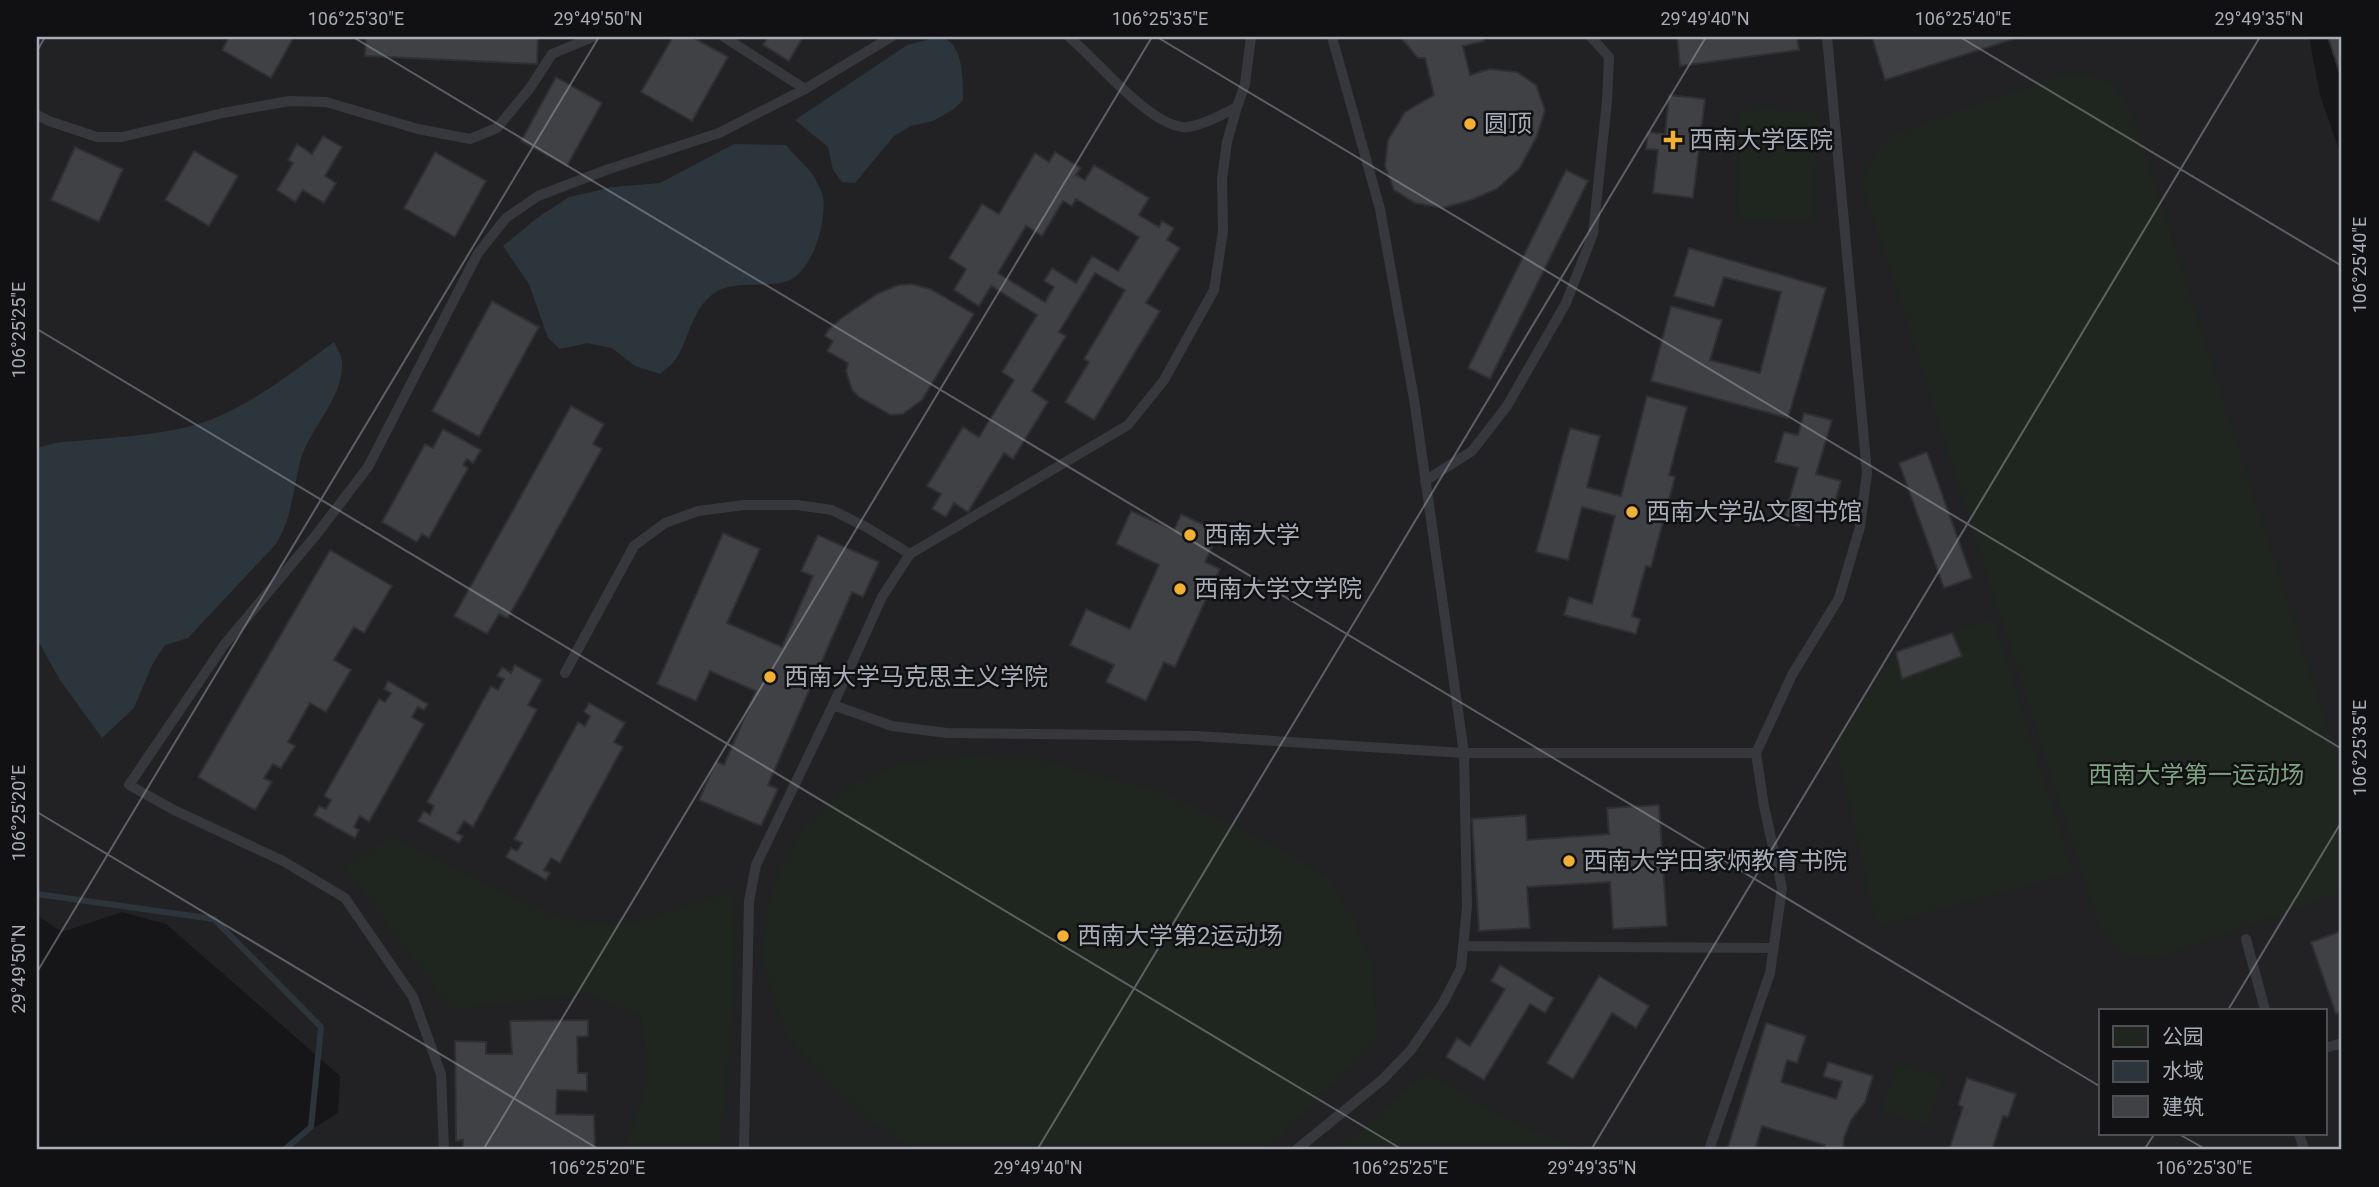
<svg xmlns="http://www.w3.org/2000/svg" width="2379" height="1187" font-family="Roboto,'Noto Sans SC',sans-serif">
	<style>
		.built { fill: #222225; fill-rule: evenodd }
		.green { fill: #1e261f }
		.water { fill: #2c353c }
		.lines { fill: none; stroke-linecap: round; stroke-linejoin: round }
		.stream { stroke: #2c353c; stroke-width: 6 }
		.building { fill: #404145; stroke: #303034; stroke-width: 2; fill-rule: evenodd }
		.service { stroke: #37383d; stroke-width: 10 }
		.ticks { fill: none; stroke: #a8adb8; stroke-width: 2; stroke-opacity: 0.45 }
		.poi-dot { fill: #f2b134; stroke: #111113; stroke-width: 2.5 }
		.labels { text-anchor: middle; stroke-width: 5; stroke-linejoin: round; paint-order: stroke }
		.poi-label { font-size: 24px; fill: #a8adb8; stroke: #111113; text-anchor: start }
		.park-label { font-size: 24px; fill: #7fa381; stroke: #111113 }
		.neatline { fill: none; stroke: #a8adb8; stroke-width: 2.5 }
		.ticks-label { font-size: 18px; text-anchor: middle; fill: #a8adb8 }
	</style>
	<rect width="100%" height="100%" fill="#161618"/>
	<!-- built -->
	<path class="built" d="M37,37H2309L2320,95L2342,158V1150H278L338,1113L340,1076L166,924L122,912L62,932L37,915ZM2101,1010H2325V1133H2101Z"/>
	<!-- green -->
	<path class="green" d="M2065,74C2101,73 2112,82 2131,111L2342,774V889L2335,895L2162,956C2155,956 2147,958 2140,957C2117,956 2103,931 2095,913L1863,184L1867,168L1888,136Z
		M1741,109L1817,111L1813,222L1737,219Z
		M1993,619L2073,873L1877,926L1836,743L1896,652Z
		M969,756L1045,761L1163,792L1293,856L1327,877L1352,916L1371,962L1378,1042L1279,1137L1261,1150H914L868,1119L822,1075L787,1035L772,993L763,957L767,913L779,869L803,830L845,788L891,766Z
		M392,838L561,919L625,926L733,891L732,1007L719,1150H625L649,1079L641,1016L586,993L451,1010L343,864Z
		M1898,1063L1943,1079L1926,1126L1881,1110Z
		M1426,1072L1509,1120L1582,1150H1335L1350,1139Z"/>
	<!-- water -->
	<path class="water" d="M938,37C964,39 963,80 963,100L954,109L933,121L911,126L894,136L855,183L842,182L833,170L828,147L795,120L907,45Z
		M734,144L786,145C794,156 808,166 814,177C817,183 822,191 823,197C827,222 812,273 787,281C764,289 733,279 713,294C689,312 689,345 672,364C669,367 664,370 660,374L635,366L612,348L587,343L560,349L548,338L529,284L503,246L537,218L569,197L613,187L660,183Z
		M334,342C337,348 342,356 342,362C344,399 309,428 300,462C293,490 292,518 276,544L188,638L165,645L152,665L134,708L102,738L60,680L37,639V448L55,443C101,438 168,436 210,420C256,402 295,370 334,342Z"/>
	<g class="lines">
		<!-- stream -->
		<path class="stream" d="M37,894L214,919L321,1027L311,1127L284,1150"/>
	</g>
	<!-- building -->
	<path class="building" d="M229,37H294L271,78L222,50Z
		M366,37H538L537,64L365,56Z
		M673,37H692L728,57L692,121L641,92Z
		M768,37H803L789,61L763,45Z
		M1400,37H1483L1484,41L1463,46L1470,75L1490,69L1517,72L1536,85L1545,110L1537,136L1520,168L1497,189L1471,200L1443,208L1415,203L1394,190L1385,166L1388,140L1405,112L1434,95L1425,58H1418Z
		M1677,37H1797L1799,50L1680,66Z
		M1872,37H2020L1885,80Z
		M2328,37H2342V80Z
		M556,77L602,103L567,166L521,141Z
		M1669,95L1705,99L1693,198L1653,193L1658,150L1646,149L1648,132L1665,134Z
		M323,136L342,147L325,176L336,183L324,203L303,190L295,202L277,190L293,163L288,160L297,144L312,154Z
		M75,147L123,169L99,222L51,200Z
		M194,151L238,176L209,226L165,200Z
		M435,152L486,181L455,237L404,208Z
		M1055,152L1081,168L1076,175L1085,180L1094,165L1149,198L1139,215L1159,227L1162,221L1174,228L1167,240L1180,248L1146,303L1160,311L1094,420L1065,402L1089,362L1084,359L1125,290L1095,273L1059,332L1066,336L1032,391L1048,402L1013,459L1004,453L968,512L954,503L946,517L932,509L941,494L927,486L963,427L979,437L1014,380L1002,372L1037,315L991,286L979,306L954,290L966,269L949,258L982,204L999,214L1035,153L1049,162ZM1076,199L1139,237L1118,271L1092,256L1076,283L1052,268L1044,281L1054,287L1045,302L998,273L1026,226L1042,236L1063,201L1072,206Z
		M1566,170L1588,181L1490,379L1468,368Z
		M1689,248L1826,288L1788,418L1651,381L1671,306L1722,320L1710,360L1760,373L1781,292L1724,277L1714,307L1674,296Z
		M912,284L930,289L974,314L922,400L903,414L891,415L859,397L852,390L846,371L848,363L827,351L833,341L825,336L829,329L843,317L877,294L898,285Z
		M492,301L539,327L479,437L432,411Z
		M1647,396L1687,407L1669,475L1675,477L1651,567L1646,566L1632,616L1640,619L1636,634L1564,615L1569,597L1592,604L1615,516L1582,507L1568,560L1536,552L1570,428L1600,436L1587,487L1621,496Z
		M571,406L604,424L593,444L602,449L508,618L499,614L487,634L454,616Z
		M1804,413L1832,420L1816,474L1841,481L1832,512L1821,514L1804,509L1799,526L1783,522L1798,468L1775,462L1784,432L1798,435Z
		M443,429L481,450L473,463L467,459L463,465L468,468L429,538L422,534L417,542L382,522L425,444L433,448Z
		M1927,452L1972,578L1944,588L1899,463Z
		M1131,511L1174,530L1181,514L1219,532L1205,562L1220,569L1175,667L1164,662L1146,701L1106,682L1114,665L1070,645L1086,609L1130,629L1159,565L1116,544Z
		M723,533L760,549L727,623L782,647L813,576L801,571L818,535L879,562L863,597L852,592L768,785L778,789L761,826L699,800L716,761L724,765L756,691L710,671L696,701L657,684Z
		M330,550L392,586L364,633L354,627L334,660L351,670L326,712L310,703L288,742L295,746L281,768L273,764L264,778L272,782L255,810L198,777Z
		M1952,633L1962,656L1902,679L1896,652Z
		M515,665L542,680L528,705L537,710L473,827L464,821L457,833L463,836L459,843L418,821L424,811L430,815L434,806L427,802L491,686L498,690L504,679L497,676L502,667L511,673Z
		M388,681L428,704L424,710L418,707L412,717L424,724L369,822L360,816L354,827L359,830L355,838L314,815L319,806L326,809L331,800L324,796L379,699L385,702L391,693L384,689Z
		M589,703L625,723L614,742L623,747L560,863L551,858L544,870L550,873L546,880L506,857L511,848L517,851L522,843L514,839L578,722L585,726L590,716L584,712Z
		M1659,805L1667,926L1613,929L1610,882L1527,887L1530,928L1479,931L1472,819L1526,815L1527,840L1609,834L1607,808Z
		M2342,931V1010L2336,1014L2311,942Z
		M1500,965L1554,998L1545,1013L1530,1004L1484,1080L1446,1057L1457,1038L1470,1046L1505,989L1491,981Z
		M1599,976L1649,1006L1636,1028L1612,1013L1573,1079L1547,1063Z
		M588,1020V1036L577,1037L578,1073H587V1091L557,1090L556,1114L594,1115L595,1144L592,1150H463V1140L456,1141L455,1041L486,1042V1054H512L510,1021Z
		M1766,1023L1806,1036L1797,1063L1787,1060L1781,1082L1836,1099L1842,1082L1823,1076L1828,1062L1873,1076L1865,1102L1851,1120L1844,1138L1843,1150H1824L1825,1145L1762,1126L1756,1146L1765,1150H1727Z
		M1967,1078L2016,1094L2008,1117L2003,1116L1992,1150H1949L1963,1107L1958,1105Z"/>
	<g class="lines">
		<!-- service -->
		<path class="service" d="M724,37L805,89
			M1069,37C1098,61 1146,122 1182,127C1196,129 1224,114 1237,107L1245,84L1251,37
			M37,115L49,121L97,137H122L223,113L289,101L326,102L418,129L470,139L497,128L530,88L552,54L593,37
			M1425,481L1472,451L1507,406L1566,303L1593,234L1607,101L1609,57L1591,37
			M565,673L634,546L665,523L698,511L744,505H797L832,510L866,527L910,554
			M833,705L882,597L910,554L1128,425L1164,380L1214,290L1223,231L1222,179L1227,142L1237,107
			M2246,939L2265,1010
			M1463,946L1774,948
			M2325,1048L2342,1043
			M2299,1133L2304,1150
			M444,1150L441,1074L413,997L345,898L283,861L174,810L129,785L224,645L316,535L368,467L478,253L506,218L538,196L606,170L719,133L805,89L891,37
			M744,1150L749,901L756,865L833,705L892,726L947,733L1196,736L1464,753H1756
			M1296,1150L1382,1080L1411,1050L1443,1003L1461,968L1467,906L1464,753L1414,399L1380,209L1332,37
			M1709,1150L1770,973L1782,888L1764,806L1756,753L1792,675L1839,598L1860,527L1867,473L1827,37"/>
	</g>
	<!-- ticks -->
	<path class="ticks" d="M353,37L2101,1087M1157,37L2342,749M1960,37L2342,266M37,51L45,37M37,329L1403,1150M37,812L600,1150M37,972L599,37M2228,1010L2342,821M2177,1133L2207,1150M483,1150L1152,37M1037,1150L1706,37M1591,1150L2260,37M2144,1150L2155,1133"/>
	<!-- markers -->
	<g class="poi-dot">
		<circle cx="1470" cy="124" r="7"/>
		<path d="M1669.5 129.5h7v7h7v7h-7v7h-7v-7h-7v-7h7z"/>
		<circle cx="1632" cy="512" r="7"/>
		<circle cx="1190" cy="535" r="7"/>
		<circle cx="1180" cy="589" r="7"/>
		<circle cx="770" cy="677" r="7"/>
		<circle cx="1569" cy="861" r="7"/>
		<circle cx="1063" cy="936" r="7"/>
	</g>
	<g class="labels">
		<!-- poi labels -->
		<g class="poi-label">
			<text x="1484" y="132">圆顶</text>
			<text x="1689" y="148">西南大学医院</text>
			<text x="1646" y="520">西南大学弘文图书馆</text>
			<text x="1204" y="543">西南大学</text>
			<text x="1194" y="597">西南大学文学院</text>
			<text x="784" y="685">西南大学马克思主义学院</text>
			<text x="1583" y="869">西南大学田家炳教育书院</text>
			<text x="1077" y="944">西南大学第2运动场</text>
		</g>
		<!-- park labels -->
		<g class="park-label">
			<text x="2196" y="783">西南大学第一运动场</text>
		</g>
	</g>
	<!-- border -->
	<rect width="2379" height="1187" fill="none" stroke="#111113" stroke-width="77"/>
	<!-- legend -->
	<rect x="2099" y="1009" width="228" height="126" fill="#111113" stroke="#4d4f55" stroke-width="2"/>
	<rect x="2113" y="1026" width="35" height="21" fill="#1e261f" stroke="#4d4f55" stroke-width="2"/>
	<text x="2162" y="1044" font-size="21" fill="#a8adb8">公园</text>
	<rect x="2113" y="1061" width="35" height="21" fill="#2c353c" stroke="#4d4f55" stroke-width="2"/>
	<text x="2162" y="1078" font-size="21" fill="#a8adb8">水域</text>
	<rect x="2113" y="1096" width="35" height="21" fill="#404145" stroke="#4d4f55" stroke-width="2"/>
	<text x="2162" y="1114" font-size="21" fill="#a8adb8">建筑</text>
	<rect x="38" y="38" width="2302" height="1110" class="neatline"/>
	<g class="ticks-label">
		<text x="356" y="25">106°25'30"E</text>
		<text x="598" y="25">29°49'50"N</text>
		<text x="1160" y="25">106°25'35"E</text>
		<text x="1705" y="25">29°49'40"N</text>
		<text x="1963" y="25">106°25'40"E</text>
		<text x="2259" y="25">29°49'35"N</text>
		<text transform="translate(2360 265) rotate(-90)" y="6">106°25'40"E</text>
		<text transform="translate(19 330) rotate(-90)" y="6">106°25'25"E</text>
		<text transform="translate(2360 748) rotate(-90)" y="6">106°25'35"E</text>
		<text transform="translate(19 813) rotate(-90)" y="6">106°25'20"E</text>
		<text transform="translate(19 969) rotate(-90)" y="6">29°49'50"N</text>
		<text x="597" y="1174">106°25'20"E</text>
		<text x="1038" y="1174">29°49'40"N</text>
		<text x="1400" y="1174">106°25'25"E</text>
		<text x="1592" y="1174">29°49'35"N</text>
		<text x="2204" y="1174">106°25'30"E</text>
	</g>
</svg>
